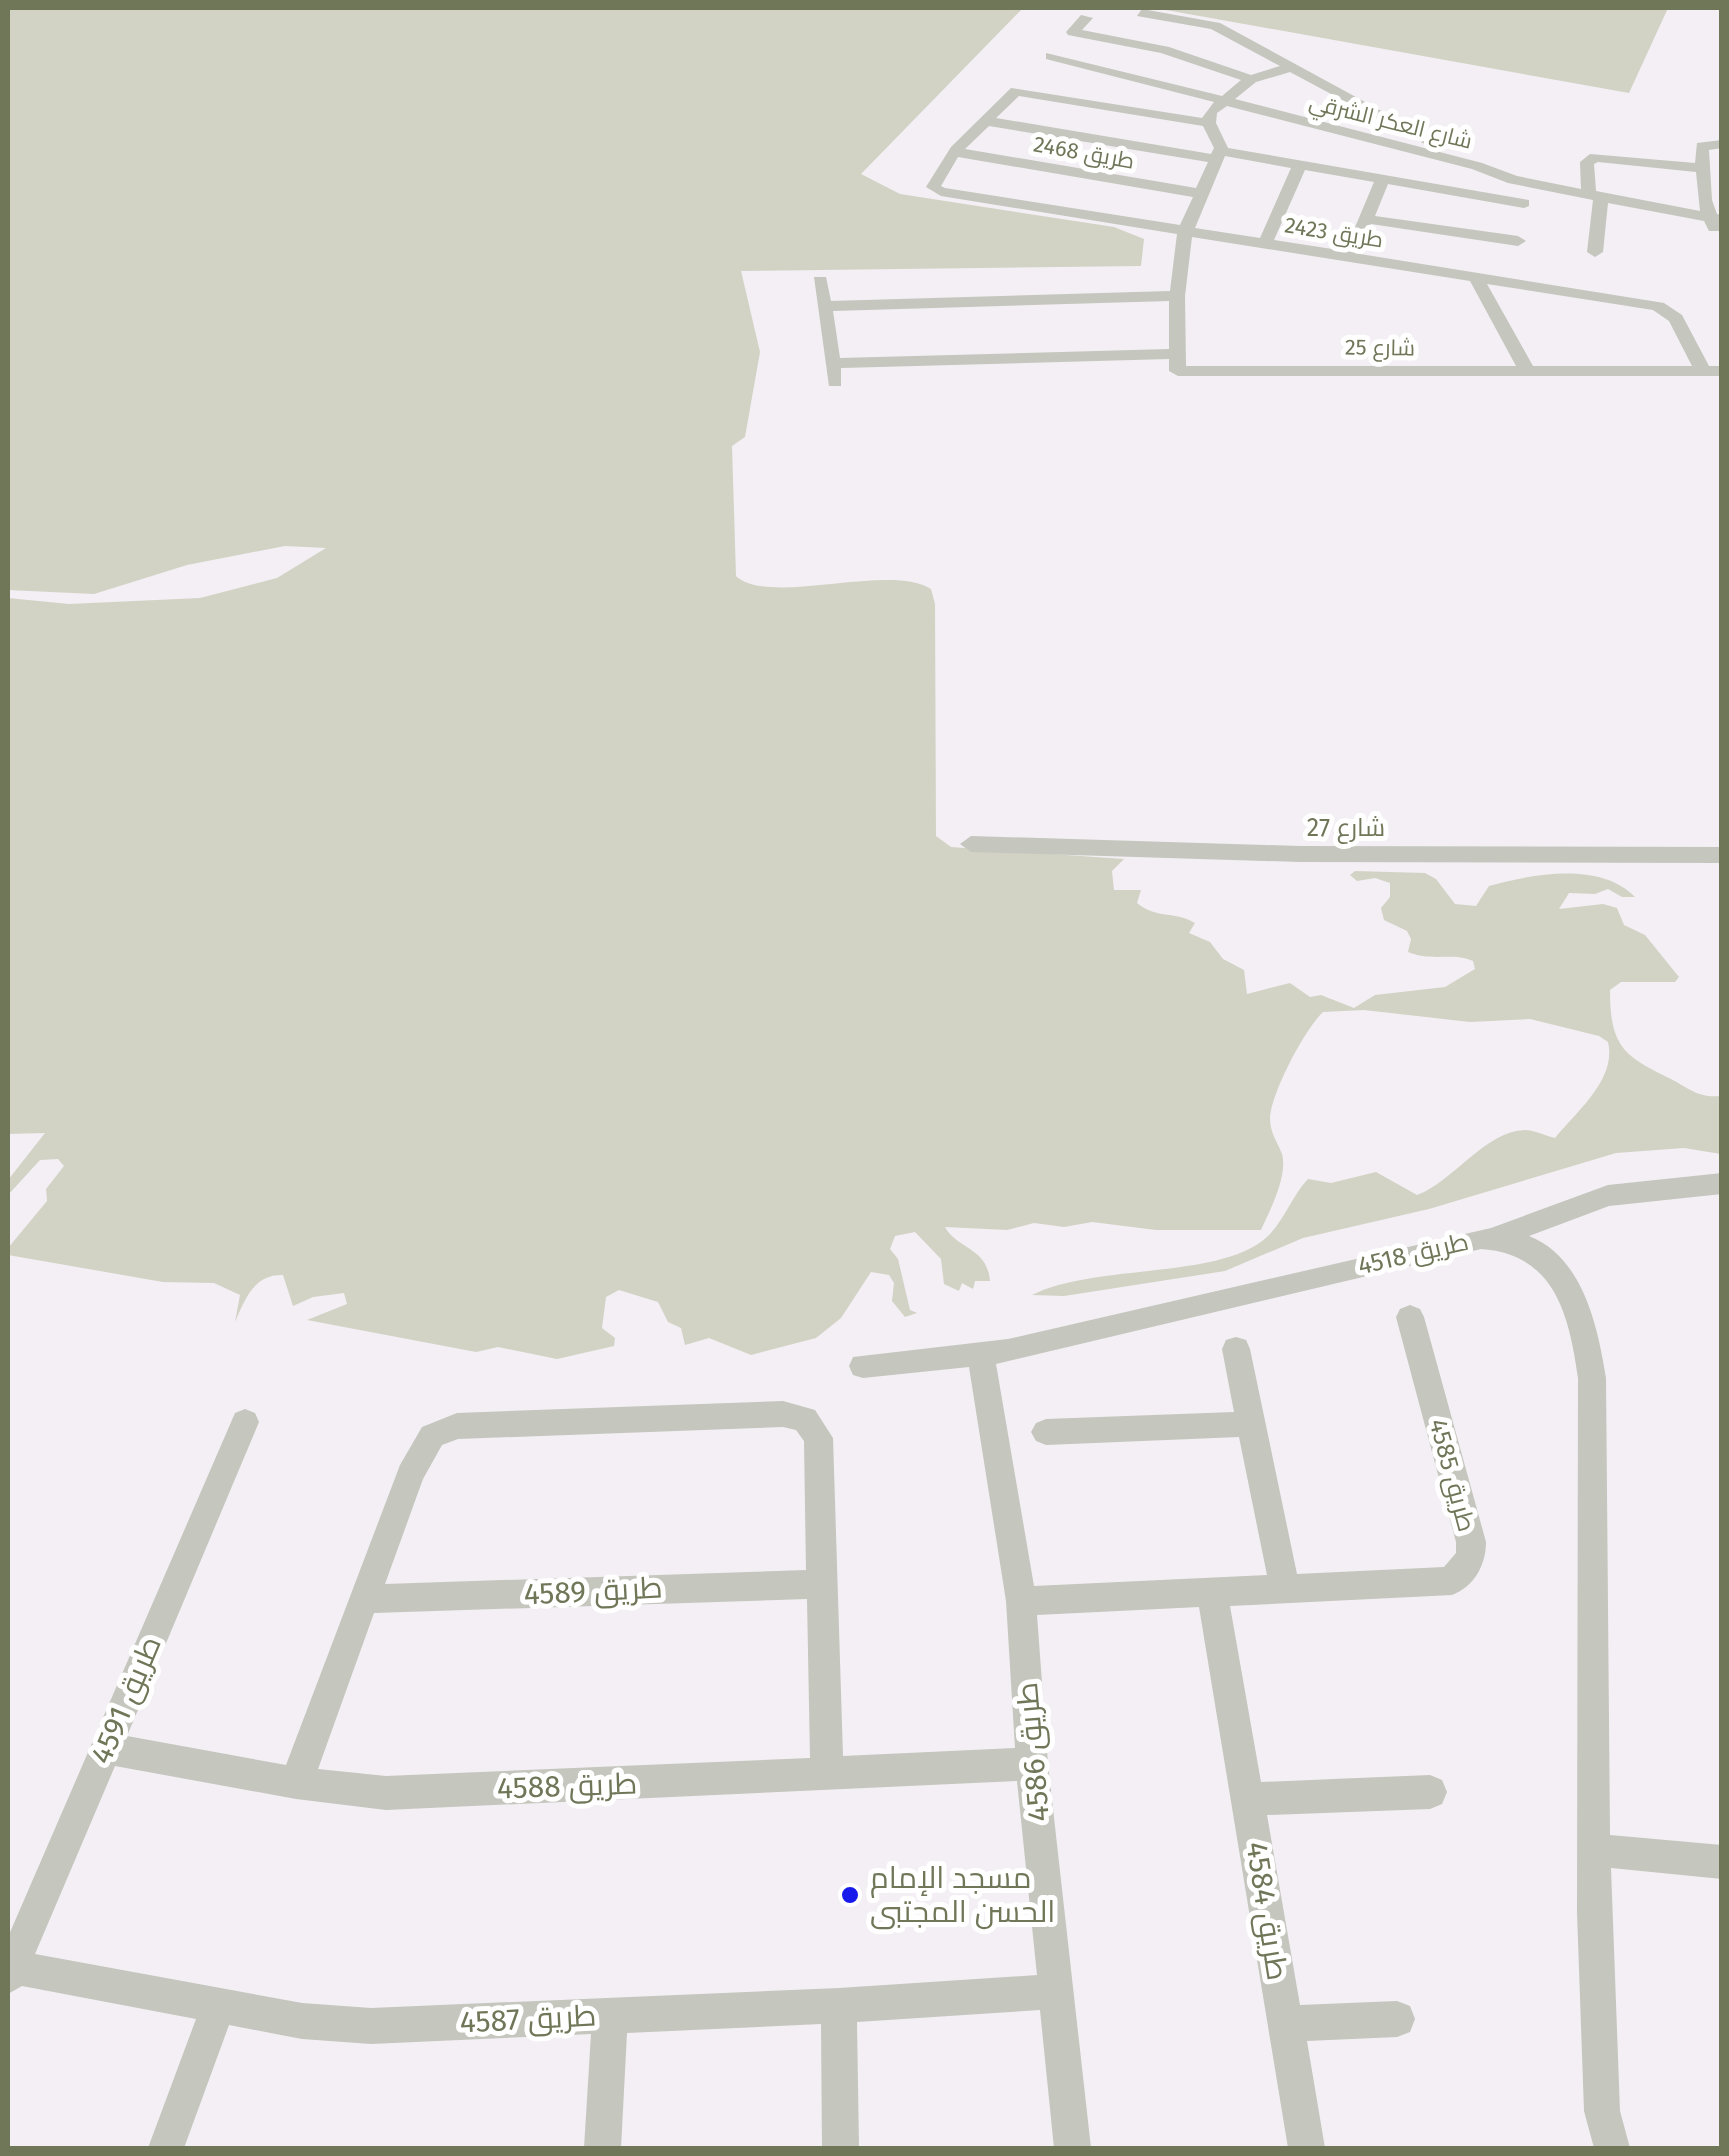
<svg xmlns="http://www.w3.org/2000/svg" width="1729" height="2156" font-family="'Fira Sans',Cairo,sans-serif">
	<style>
		.water { fill: #d2d3c5 }
		.lines { fill: none; stroke-linecap: round; stroke-linejoin: round }
		.minor { fill: #c5c6be; fill-rule: evenodd }
		.poi-dot { fill: #181aec; stroke: #fff; stroke-width: 4 }
		.labels { text-anchor: middle; stroke-width: 10; stroke-linejoin: round; paint-order: stroke }
		.far-street-label { font-size: 22px; fill: #707759; stroke: #fff }
		.street-label { font-size: 25px; fill: #707759; stroke: #fff }
		.near-street-label { font-size: 30px; fill: #707759; stroke: #fff }
		.near-poi-label { font-size: 30px; fill: #707759; stroke: #fff; text-anchor: start }
	</style>
	<rect width="100%" height="100%" fill="#f3eff4"/>
	<!-- water -->
	<path class="water" d="M8,8H1023L861,174L900,194L1114,227L1144,239L1141,266L741,271L760,352L745,437L732,446L736,576C769,607 890,562 931,589L935,604L936,836L951,847L1124,859L1112,871L1114,890H1141L1137,903C1156,919 1175,911 1195,923L1189,933L1210,942L1223,959L1244,970L1247,994L1290,983L1310,997L1321,995L1354,1008L1375,995L1445,987L1475,969L1473,961C1452,952 1432,962 1408,952L1411,939L1407,931L1384,920L1381,908L1390,897V883L1375,878L1357,881L1350,875L1355,871L1425,873L1436,879L1455,904L1476,906L1489,886C1532,874 1600,861 1635,897H1622L1608,889L1595,894L1569,893L1559,909L1603,904L1617,908L1624,925L1645,935L1679,977L1675,982H1621L1610,990C1610,1046 1623,1056 1671,1079C1690,1089 1698,1098 1721,1096V1154L1684,1148L1616,1153L1429,1209L1303,1238L1225,1271L1064,1296L1032,1295C1095,1263 1223,1280 1268,1236C1285,1219 1292,1196 1308,1179L1331,1183L1376,1172L1417,1195C1453,1182 1485,1131 1525,1130C1534,1130 1546,1136 1555,1138C1577,1111 1617,1079 1608,1042L1599,1036L1530,1019L1470,1022L1364,1010L1323,1012C1304,1030 1272,1092 1270,1117C1270,1134 1277,1140 1282,1154C1288,1176 1270,1210 1261,1230H1156L1092,1222L1064,1227L1034,1223L1007,1230L945,1227C958,1250 987,1247 990,1281H975L973,1289L962,1283L959,1291L944,1284L941,1259L915,1232L895,1236L890,1249L898,1259L910,1310L917,1313L905,1317L892,1301L894,1283L889,1275L871,1272L841,1318L816,1338L751,1355L709,1338L685,1345L681,1328L668,1322L658,1302L619,1290L606,1297L602,1328L615,1338L614,1346L557,1359L498,1347L476,1352L307,1320L347,1304L344,1293L313,1297L293,1306L283,1275C254,1274 245,1299 235,1322L240,1295L214,1283L163,1282L8,1255V1248L47,1201L46,1189L64,1166L58,1159L40,1160L8,1195V1180L45,1133L8,1134V598L69,604L200,598L277,578L326,548L285,546L187,565L94,594L8,590Z
		M1155,8H1668L1629,93Z"/>
	<g class="lines">
		<!-- minor -->
		<path class="minor" d="M1142,9L1220,23L1444,145L1432,148L1290,72L1256,82L1235,99L1482,163L1517,176L1581,189L1580,162L1590,154L1695,163L1697,143L1722,140V148L1709,150L1712,200L1717,214L1722,215L1719,231H1709L1704,221L1608,203L1603,252L1595,257L1587,252L1593,200L1508,183L1472,169L1227,106L1217,113L1216,123L1228,148L1529,200V206L1524,208L1388,184L1375,216L1518,236L1526,241L1518,246L1371,224L1360,254L1664,303L1682,315L1709,366H1722V376H1178L1169,371V359L841,368V386H829L814,277H826L831,301L1170,291L1177,234L941,196L926,187L951,147L1011,88L1202,118L1214,102L1046,59V53L1222,96L1241,80L1161,53L1068,35L1066,32L1081,15L1093,18L1082,30L1169,47L1251,75L1280,66L1211,29L1137,16ZM1019,96L1203,126L1214,148L1211,154L996,118ZM989,126L1208,162L1196,188L965,149ZM1225,156L1291,168L1260,238L1195,228ZM958,157L1193,197L1180,225L945,188L941,186ZM1598,162L1696,172L1700,211L1596,191L1594,164ZM1305,170L1374,182L1345,251L1274,240ZM1192,237L1470,281L1516,366H1186L1185,296ZM1487,284L1653,310L1669,321L1692,366H1533ZM1169,301V349L840,358L833,311Z
			M971,836L1300,846L1722,847V863L1300,862L971,852L960,844Z
			M1722,1173V1194L1609,1206L1529,1236C1583,1257 1598,1327 1606,1378L1610,1835L1722,1845V1879L1611,1868L1620,2111L1630,2148H1594L1584,2111L1577,1912L1578,1378C1569,1315 1555,1254 1481,1249L996,1364L1034,1586L1267,1575L1239,1437L1046,1445L1036,1441L1031,1432L1036,1423L1046,1419L1234,1412L1222,1349L1226,1340L1236,1337L1246,1340L1250,1349L1297,1574L1444,1567L1456,1553V1542L1396,1317L1400,1309L1410,1305L1420,1309L1424,1317L1486,1542C1486,1565 1474,1587 1452,1595L1230,1606L1261,1782L1430,1775L1442,1780L1447,1792L1442,1804L1430,1809L1267,1815L1300,2005L1397,2001L1410,2006L1415,2019L1410,2032L1397,2037L1307,2041L1325,2148H1288L1199,1607L1037,1615L1048,1764L1091,2148H1054L1040,2010L857,2022L859,2148H822L821,2024L627,2033L621,2148H584L591,2034L371,2044L302,2039L229,2025L184,2148H148L196,2019L22,1986L8,1994V1937L235,1413L245,1409L255,1413L259,1422L127,1736L286,1765L400,1465L422,1427L457,1413L783,1401L815,1410L833,1438L843,1756L1015,1748L1006,1601L969,1367L863,1378L853,1375L849,1366L853,1357L1008,1339L1491,1228L1608,1185ZM783,1427L796,1430L804,1441L806,1570L385,1584L423,1479L442,1445L458,1439ZM807,1599L810,1758L386,1776L318,1769L374,1613ZM115,1766L296,1799L386,1810L1017,1781L1037,1975L839,1988L371,2008L302,2003L35,1954Z"/>
	</g>
	<!-- markers -->
	<circle class="poi-dot" cx="850" cy="1895" r="10"/>
	<g class="labels">
		<!-- far-street labels -->
		<g class="far-street-label">
			<text transform="translate(1391 121) rotate(14)" y="8">شارع العكر الشرقي</text>
			<text transform="translate(1084 152) rotate(10)" y="8">طريق 2468</text>
			<text transform="translate(1334 232) rotate(9)" y="8">طريق 2423</text>
			<text transform="translate(1380 347) rotate(1)" y="8">شارع 25</text>
		</g>
		<!-- street labels -->
		<g class="street-label">
			<text x="1346" y="836">شارع 27</text>
			<text transform="translate(1413 1253) rotate(-13)" y="9">طريق 4518</text>
			<text transform="translate(1453 1475) rotate(75)" y="9">طريق 4585</text>
		</g>
		<!-- near-street labels -->
		<g class="near-street-label">
			<text transform="translate(593 1591) rotate(-3)" y="10">طريق 4589</text>
			<text transform="translate(126 1700) rotate(-67)" y="10">طريق 4591</text>
			<text transform="translate(1033 1752) rotate(-95)" y="10">طريق 4586</text>
			<text transform="translate(567 1786) rotate(-2)" y="10">طريق 4588</text>
			<text transform="translate(1267 1911) rotate(81)" y="10">طريق 4584</text>
			<text transform="translate(528 2019) rotate(-3)" y="10">طريق 4587</text>
		</g>
		<!-- near-poi labels -->
		<g class="near-poi-label">
			<text x="870" y="1888">مسجد الإمام<tspan x="870" dy="34">الحسن المجتبى</tspan></text>
		</g>
	</g>
	<!-- border -->
	<rect width="1729" height="2156" fill="none" stroke="#707759" stroke-width="20"/>
</svg>
